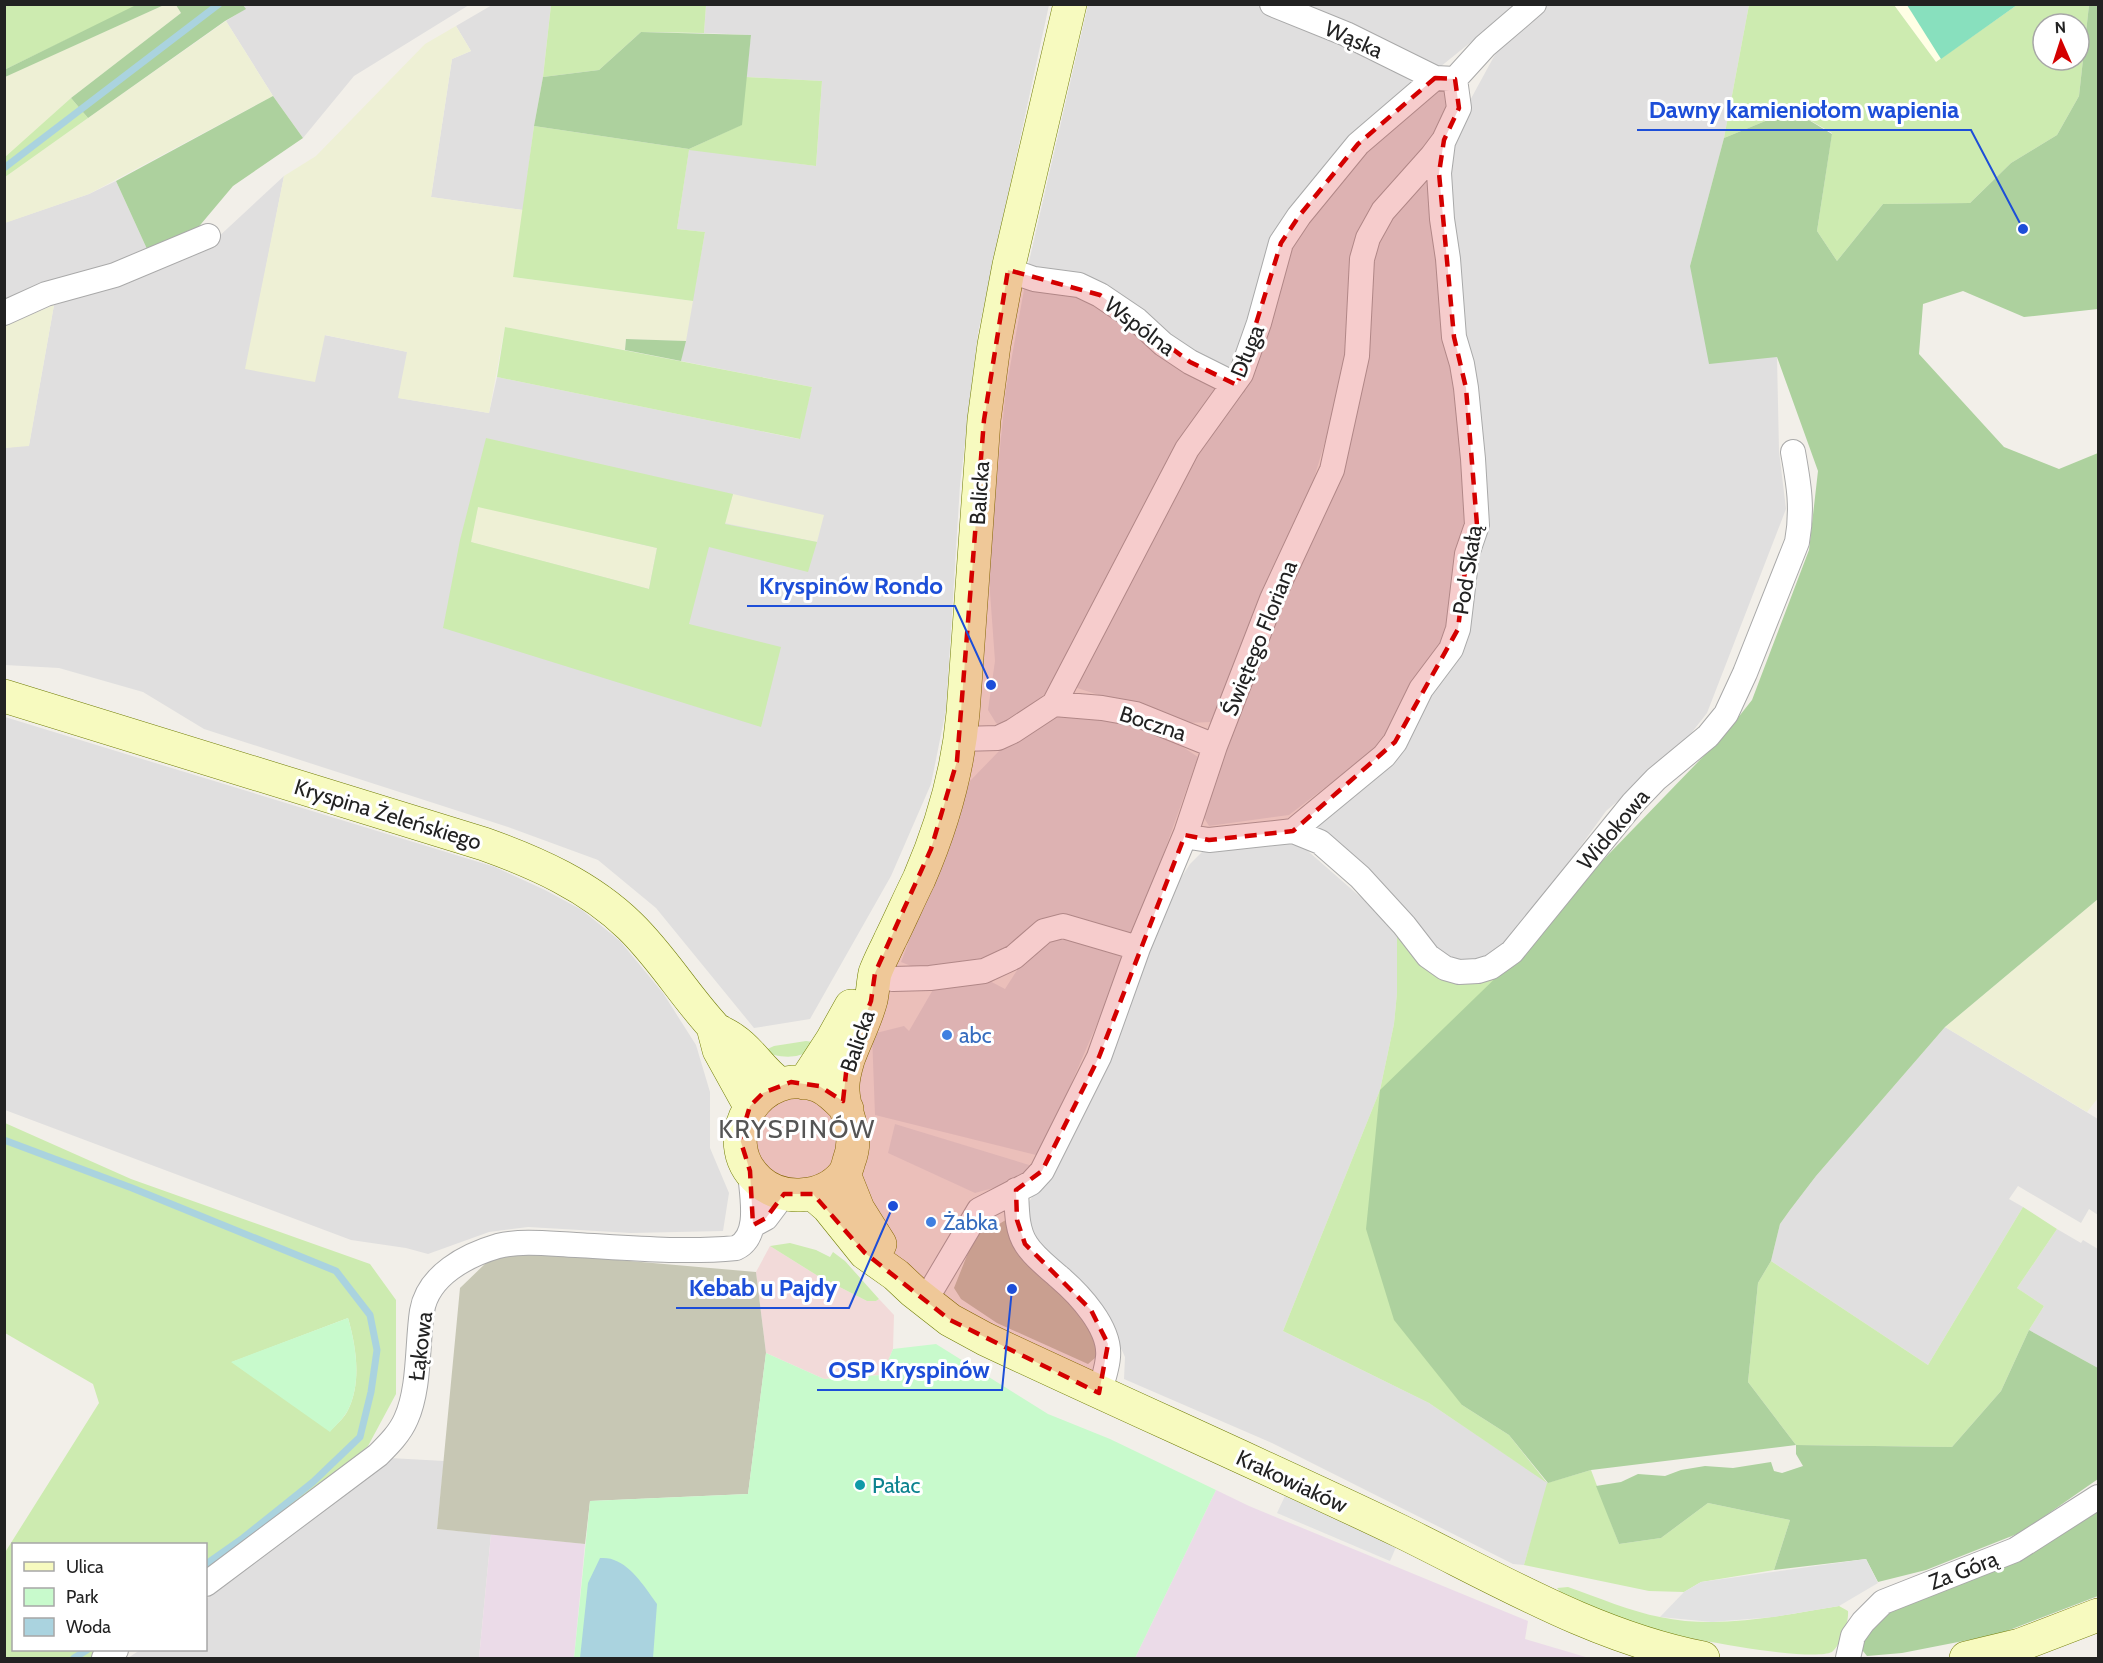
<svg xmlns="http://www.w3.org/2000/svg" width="2103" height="1663" font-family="Cabin,sans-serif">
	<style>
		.residential { fill: #e0dfdf }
		.commercial { fill: #f2dad9 }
		.industrial { fill: #ebdbe8 }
		.education { fill: #ffffe5 }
		.construction { fill: #c7c7b4 }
		.farmland { fill: #eef0d5 }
		.grass { fill: #cdebb0; fill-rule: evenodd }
		.forest { fill: #add19e }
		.park { fill: #c8facc }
		.pitch { fill: #88e0be }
		.parking { fill: #e2e2e2 }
		.water { fill: #aad3df }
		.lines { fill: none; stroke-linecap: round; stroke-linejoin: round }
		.stream { stroke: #aad3df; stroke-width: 7 }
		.minor-casing { stroke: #a9a9a9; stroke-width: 26 }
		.secondary-casing { stroke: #707d05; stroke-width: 34 }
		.minor { stroke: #fff; stroke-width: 24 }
		.secondary { stroke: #f7fabf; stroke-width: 33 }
		.marked { fill: #d40000; fill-opacity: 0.2; stroke: #d40000; stroke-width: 4.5; stroke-dasharray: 12 8; stroke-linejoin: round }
		.shop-dot { fill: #3f7fe0; stroke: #fff; stroke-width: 2 }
		.culture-dot { fill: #0f9aa8; stroke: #fff; stroke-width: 2 }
		.labels { text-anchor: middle; stroke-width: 6; stroke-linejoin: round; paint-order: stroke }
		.street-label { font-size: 22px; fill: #222; stroke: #fff }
		.shop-label { font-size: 22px; fill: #366cbe; stroke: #fff; text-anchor: start }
		.culture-label { font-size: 22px; fill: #0d838f; stroke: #fff; text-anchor: start }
		.quarter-label { font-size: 26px; letter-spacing: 1.5px; fill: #555; stroke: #fff }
		.leader { fill: none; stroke: #1d4ed8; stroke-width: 2 }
		.callout-dot { fill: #1d4ed8; stroke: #fff; stroke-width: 2 }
		.callout-label { font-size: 24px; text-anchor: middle; font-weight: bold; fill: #1d4ed8; stroke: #fff; stroke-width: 6; stroke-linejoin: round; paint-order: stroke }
	</style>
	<rect width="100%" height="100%" fill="#f2efe9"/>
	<!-- residential -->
	<path class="residential" d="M243,5H469L354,76L303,138L273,96L226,21L245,9Z
		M492,5H551L543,77L534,126L523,210L431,197L452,59L471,51L456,26Z
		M706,5H1049L978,333L960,485L946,710L931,784L891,876L810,1019L754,1028L656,908L598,860L508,827L204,729L143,692L59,668L5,665L4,448L29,445L54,305L145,275L215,240L284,176L246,369L324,335L408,352L399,398L489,413L497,377L799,439L812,387L681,361L705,232L677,229L689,149L816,166L822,81L746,77L751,35L704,33Z
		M1088,5H1256L1421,78L1326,163L1285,221L1239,347L1227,371L1027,270Z
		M1288,5H1517L1440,67Z
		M1546,5H1749L1724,138L1690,266L1777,357L1779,451L1786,509L1707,713L1678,750L1606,811L1508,947L1476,966L1450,962L1309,823L1401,748L1468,581L1458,320L1449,139L1504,38Z
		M1436,85L1445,89L1453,101L1431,147L1368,216L1350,359L1312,485L1264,590L1212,722L1185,723L1071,686L1199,445L1257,366L1290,244L1367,144Z
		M1433,171L1457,370L1466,513L1453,589L1446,639L1385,742L1289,815L1209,826L1201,813L1261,643L1343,457L1364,297L1380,229Z
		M116,181L147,249L5,306L4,223L89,194Z
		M1025,284L1071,289L1220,387L1049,690L1018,719L1002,726L996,723L988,710L995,661L988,565L1006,389Z
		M1053,715L1126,721L1168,737L1198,757L1135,934L1059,916L997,958L926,972L901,962L970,781L1000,750Z
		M5,717L495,867L545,890L582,910L620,941L663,993L696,1045L710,1092V1148L729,1193L723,1231L631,1233L528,1227L489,1232L428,1254L406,1248L351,1240L5,1110Z
		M1288,844L1301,845L1397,929V993L1394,1024L1380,1090L1283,1331L1429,1403L1548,1483L1524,1565L1513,1564L1272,1443L1124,1379L1125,1357L1106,1315L1027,1237L1024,1210L1050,1168L1170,895L1190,864L1207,847Z
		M1058,930L1128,952L1040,1156L875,1115L872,1034L904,1026L909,1031L938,981L986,979L1005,989L1030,950Z
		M1945,1027L2098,1119V1215L2089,1209L2081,1223L2018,1186L2009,1199L2023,1207L1928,1365L1771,1261L1780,1224L1790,1210L1816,1176Z
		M2057,1229L2081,1243L2083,1240L2098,1249V1368L2029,1330L2044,1306L2017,1288Z
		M390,1458L444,1461L437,1529L491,1534L479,1658H128L140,1650H206V1599Z"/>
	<!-- commercial -->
	<path class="commercial" d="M770,1246L818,1276L867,1301H876L879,1299L894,1315L893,1349L882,1375L824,1379L766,1353L756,1272Z"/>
	<!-- industrial -->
	<path class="industrial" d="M1216,1490L1249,1506L1528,1621L1525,1639L1589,1658H1135Z
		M491,1534L585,1544L574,1658H479Z"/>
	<!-- education -->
	<path class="education" d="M1894,5H2017L1936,62Z"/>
	<!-- construction -->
	<path class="construction" d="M1022,1210L1026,1238L1115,1341L1088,1364L997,1323L961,1299L954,1288L976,1233L986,1232Z
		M515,1251L756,1272L766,1353L748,1494L590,1501L585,1544L437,1529L460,1288L488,1261Z"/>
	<!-- farmland -->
	<path class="farmland" d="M164,5H176L181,13L71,98L5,158L4,77Z
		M226,21L273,96L89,194L5,223L4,177Z
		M456,26L471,51L452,59L431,197L523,210L513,277L693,301L686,341L626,339L625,350L505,327L489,413L398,398L407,352L325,335L315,382L245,369L284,176L316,156L425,44Z
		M54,305L29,446L5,448L4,326Z
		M733,494L824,515L817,542L724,523Z
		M478,506L657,548L649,589L470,542Z
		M2098,899V1098L2087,1112L1945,1027Z"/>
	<!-- grass -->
	<path class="grass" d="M4,5H138L6,69Z
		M551,5H706L704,33L641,32L599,70L543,77Z
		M1749,5H1894L1936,62L2017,5H2089L2079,96L2057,135L2011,163L1970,203L1883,204L1837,261L1817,231L1832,133L1792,110L1724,138ZM2043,24H2079V60H2043Z
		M746,77L822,81L816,166L689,150L677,229L705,232L693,301L513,277L534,126L689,149L741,125Z
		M71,98L88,118L5,177L4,158Z
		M505,327L812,387L800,439L497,377Z
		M486,438L733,494L725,524L817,542L808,572L709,547L689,624L781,647L761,727L443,628L460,540ZM478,507L657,548L649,589L471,542Z
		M1397,929L1451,981L1511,963L1462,1405L1509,1435L1547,1483L1591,1470L1619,1544L1661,1538L1708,1503L1790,1520L1774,1570L1701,1582L1684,1592L1649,1591L1524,1565L1547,1483L1429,1403L1283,1331L1380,1090L1394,1024L1397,993Z
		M806,1041L813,1042C813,1043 809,1051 808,1051C797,1060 774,1057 763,1051L774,1046Z
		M5,1123L131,1179L370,1264L396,1300V1394L368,1446L333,1476L206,1574V1544H14V1650H106L95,1658H5L4,1554L99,1403L93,1384L5,1333ZM348,1318C356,1346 362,1382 348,1410C345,1417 336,1425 330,1431L232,1362Z
		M2023,1207L2057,1229L2017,1288L2044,1306L2029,1330L2001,1391L1952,1447L1796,1445L1748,1382L1758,1283L1771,1261L1928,1365Z
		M790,1243L816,1250L830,1257L833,1252L845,1261L879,1299L876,1301H867L818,1276L770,1246Z
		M1568,1587C1597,1597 1632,1612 1660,1617C1719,1630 1782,1615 1839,1606L1848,1611C1849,1623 1841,1644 1832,1652C1808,1663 1667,1635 1636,1625C1611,1617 1588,1606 1564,1596L1557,1588Z"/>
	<!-- forest -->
	<path class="forest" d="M138,4L164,5L5,77V65L6,69Z
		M176,5H243L246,9L225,21L88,118L71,98L181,13Z
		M2089,5H2098V309L2024,317L1963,291L1923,304L1919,354L2004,447L2059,469L2098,453V899L1945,1027L1816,1176L1790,1210L1780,1224L1771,1261L1758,1283L1748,1382L1796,1445L1952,1447L2001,1391L2029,1330L2098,1368V1479L2022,1532L1926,1570L1878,1582L1866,1559L1774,1570L1790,1520L1708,1503L1661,1538L1619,1544L1596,1486L1621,1482L1638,1474L1665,1476L1681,1470L1705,1466L1733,1468L1771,1462L1774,1471L1782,1473L1803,1466L1796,1454V1445L1591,1470L1548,1483L1509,1435L1462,1405L1394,1320L1366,1229L1380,1090L1511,963L1576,888L1725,734L1752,700L1809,550L1818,471L1777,357L1709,364L1690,266L1724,138L1792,110L1832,134L1817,231L1837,261L1883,204L1970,203L2011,163L2057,135L2079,96Z
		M641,32L751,35L742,125L689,149L534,126L543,77L599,70Z
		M273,96L303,138L233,186L196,230L147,249L116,181Z
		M626,339L686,341L681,361L625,350Z
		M2098,1508V1596L1999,1634L1902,1653L1867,1656L1858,1645L1880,1612Z"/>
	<!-- park -->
	<path class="park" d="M348,1318C356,1346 362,1382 348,1410C344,1418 336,1425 330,1432L231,1362Z
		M936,1344L1048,1414L1110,1439L1216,1490L1135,1658H574L590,1501L748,1494L766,1353L824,1379L882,1375L893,1349Z"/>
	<!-- pitch -->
	<path class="pitch" d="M1907,5H2017L1941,59Z"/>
	<!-- parking -->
	<path class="parking" d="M895,1124L1036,1167L1030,1178L975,1193L888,1153Z
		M1285,1496L1397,1545L1390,1561L1277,1513Z
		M1866,1559L1878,1583L1839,1606L1774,1617L1712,1622L1660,1617L1684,1592L1701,1582Z"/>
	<!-- water -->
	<path class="water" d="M600,1558C604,1558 610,1558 614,1560C633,1567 646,1589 657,1604L653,1658H580L588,1583Z"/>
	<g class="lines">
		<!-- stream -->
		<path class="stream" d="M4,168L219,4
			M4,1140L132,1188L336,1271L370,1315L377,1350L371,1392L360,1437L313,1482L243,1538L206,1564
			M74,1658L87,1650"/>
		<!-- minor casing -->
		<g class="minor-casing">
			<path id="minor" d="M1272,4L1346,34L1435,78L1455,79L1485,46L1534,4
				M1008,270L1034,279L1079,285L1100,295L1137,320L1163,344L1190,362L1234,384
				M4,313L46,294L115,275L208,236
				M1054,704L1102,708L1136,714L1215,746
				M960,739L998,738L1013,731L1054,704L1187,449L1241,374L1259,323L1281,243L1299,216L1358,144L1435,78
				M1293,831L1320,842L1360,877L1404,925L1428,956L1445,968L1459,972L1478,971L1491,967L1512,952L1633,803L1656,779L1708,736L1726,714L1745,673L1797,542C1803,509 1799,485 1793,452
				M1186,833L1196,838L1209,840L1293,831L1384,756L1395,742L1421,689L1451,649L1458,629L1467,554L1477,525L1473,459L1466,388L1462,364L1454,337L1448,259L1442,219L1439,173L1443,142
				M875,973L893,979L930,978L984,971L1014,957L1044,931L1063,926L1138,948
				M1016,1190C1017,1208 1016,1229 1026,1244C1034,1257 1048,1267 1059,1277C1079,1294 1111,1328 1108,1357C1107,1369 1103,1381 1099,1393
				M753,1225L766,1218L784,1194
				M925,1301L979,1210L1031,1183L1042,1171L1099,1057L1138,948L1186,833L1215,746L1272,599L1332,470L1357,356L1362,259L1368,238L1383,211L1432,156L1444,140L1459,108L1455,79
				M206,1584L378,1455C389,1444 400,1433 406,1419C420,1388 417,1344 422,1311C428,1275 467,1255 498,1246C523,1240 551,1244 576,1245C629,1248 684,1253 736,1248C762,1236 751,1193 750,1171
				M104,1658L116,1650
				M1848,1658L1853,1636L1863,1622L1883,1602L2015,1550L2098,1497"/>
		</g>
		<!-- secondary casing -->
		<g class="secondary-casing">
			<path id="secondary" d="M4,696L484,844C537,863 589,886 630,926C661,956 683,993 712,1025C717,1032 727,1034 734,1040C752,1052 762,1072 780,1084
				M713,1027L719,1050L750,1106
				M804,1083L832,1040L851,1006
				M847,1109C838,1100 830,1091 819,1086C761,1063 712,1139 759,1181C782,1202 824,1199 844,1174C846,1171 848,1165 849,1161C860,1133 844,1117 843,1091C842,1080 845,1070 848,1060C855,1040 866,1020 871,1000C873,991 873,982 875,973C879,962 885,951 890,940C900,920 909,899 919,879C942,826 958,771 963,713L984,420L994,345L1009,265L1070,4
				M844,1174L858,1209L880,1244
				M813,1194L828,1207L865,1253L896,1275L913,1291L950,1320L985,1339C1123,1404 1262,1465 1400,1531C1498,1579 1595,1637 1703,1658
				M1966,1658L2020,1645L2098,1615"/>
		</g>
		<!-- minor -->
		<use href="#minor" class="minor"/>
		<!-- secondary -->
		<use href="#secondary" class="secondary"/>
	</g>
	<!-- marked area -->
	<path class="marked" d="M1435,78L1455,79L1459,108L1444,140L1439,173L1454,337L1466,388L1477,525L1467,554L1458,629L1395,742L1293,831L1209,840L1185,835L1099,1057L1042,1171L1016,1190L1017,1220L1025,1244L1091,1310L1108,1344L1099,1393L950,1320L865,1253L813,1194H784L766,1218L753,1225L750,1171L740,1139L750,1106L763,1093L791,1082L819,1086L843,1101L847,1064L871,1001L875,973L931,849L957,761L984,420L1008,270L1100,295L1190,362L1237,385L1281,243L1299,216L1358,144Z"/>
	<!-- markers -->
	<g class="shop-dot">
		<circle cx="947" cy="1035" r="6"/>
		<circle cx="931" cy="1222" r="6"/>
	</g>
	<circle class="culture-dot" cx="860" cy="1485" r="6"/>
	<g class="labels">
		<!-- street labels -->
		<g class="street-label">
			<text transform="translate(1354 39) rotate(24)" y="8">Wąska</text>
			<text transform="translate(1140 326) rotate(37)" y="8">Wspólna</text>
			<text transform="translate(1247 351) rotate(-68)" y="8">Długa</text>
			<text transform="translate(979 493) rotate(-86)" y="8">Balicka</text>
			<text transform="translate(1467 570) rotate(-81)" y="8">Pod Skałą</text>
			<text transform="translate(1259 638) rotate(-68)" y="8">Świętego Floriana</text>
			<text transform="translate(1153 723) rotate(18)" y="8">Boczna</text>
			<text transform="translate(388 814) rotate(17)" y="8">Kryspina Żeleńskiego</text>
			<text transform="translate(1613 829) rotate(-50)" y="8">Widokowa</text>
			<text transform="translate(857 1041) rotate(-71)" y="8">Balicka</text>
			<text transform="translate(420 1346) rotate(-83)" y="8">Łąkowa</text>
			<text transform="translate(1292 1481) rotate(25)" y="8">Krakowiaków</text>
			<text transform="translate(1963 1570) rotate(-21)" y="8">Za Górą</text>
		</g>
		<!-- shop labels -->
		<g class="shop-label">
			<text x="959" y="1043">abc</text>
			<text x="943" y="1230">Żabka</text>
		</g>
		<!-- culture labels -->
		<g class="culture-label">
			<text x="872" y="1493">Pałac</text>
		</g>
		<!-- quarter labels -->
		<g class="quarter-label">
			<text x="797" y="1138">KRYSPINÓW</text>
		</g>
	</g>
	<!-- callouts -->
	<path class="leader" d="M2023 229L1971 130H1637M991 685L955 606H747M893 1206L849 1308H676M1012 1289L1002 1390H817"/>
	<g class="callout-dot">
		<circle cx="2023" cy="229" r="6"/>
		<circle cx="991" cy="685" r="6"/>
		<circle cx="893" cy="1206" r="6"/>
		<circle cx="1012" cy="1289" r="6"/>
	</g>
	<g class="callout-label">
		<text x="1804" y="118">Dawny kamieniołom wapienia</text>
		<text x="851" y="594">Kryspinów Rondo</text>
		<text x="763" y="1296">Kebab u Pajdy</text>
		<text x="909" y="1378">OSP Kryspinów</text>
	</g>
	<!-- border -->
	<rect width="2103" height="1663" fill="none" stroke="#222222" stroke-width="12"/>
	<!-- legend -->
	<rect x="12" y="1543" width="195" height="108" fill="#ffffff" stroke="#a7a7a7" stroke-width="1.5"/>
	<rect x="24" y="1562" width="30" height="9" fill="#f7fabf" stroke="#a7a7a7" stroke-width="1.5"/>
	<text x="66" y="1573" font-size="18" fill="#222222">Ulica</text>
	<rect x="24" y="1588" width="30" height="18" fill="#c8facc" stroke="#a7a7a7" stroke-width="1.5"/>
	<text x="66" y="1603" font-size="18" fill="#222222">Park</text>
	<rect x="24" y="1618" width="30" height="18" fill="#aad3df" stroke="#a7a7a7" stroke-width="1.5"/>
	<text x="66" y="1633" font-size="18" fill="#222222">Woda</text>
	<!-- north arrow -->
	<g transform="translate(2061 42) rotate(357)"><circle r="28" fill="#ffffff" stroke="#a7a7a7" stroke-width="1.5"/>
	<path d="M0-4.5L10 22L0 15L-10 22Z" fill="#d40000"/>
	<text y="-9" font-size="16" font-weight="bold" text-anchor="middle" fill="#222222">N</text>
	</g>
</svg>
